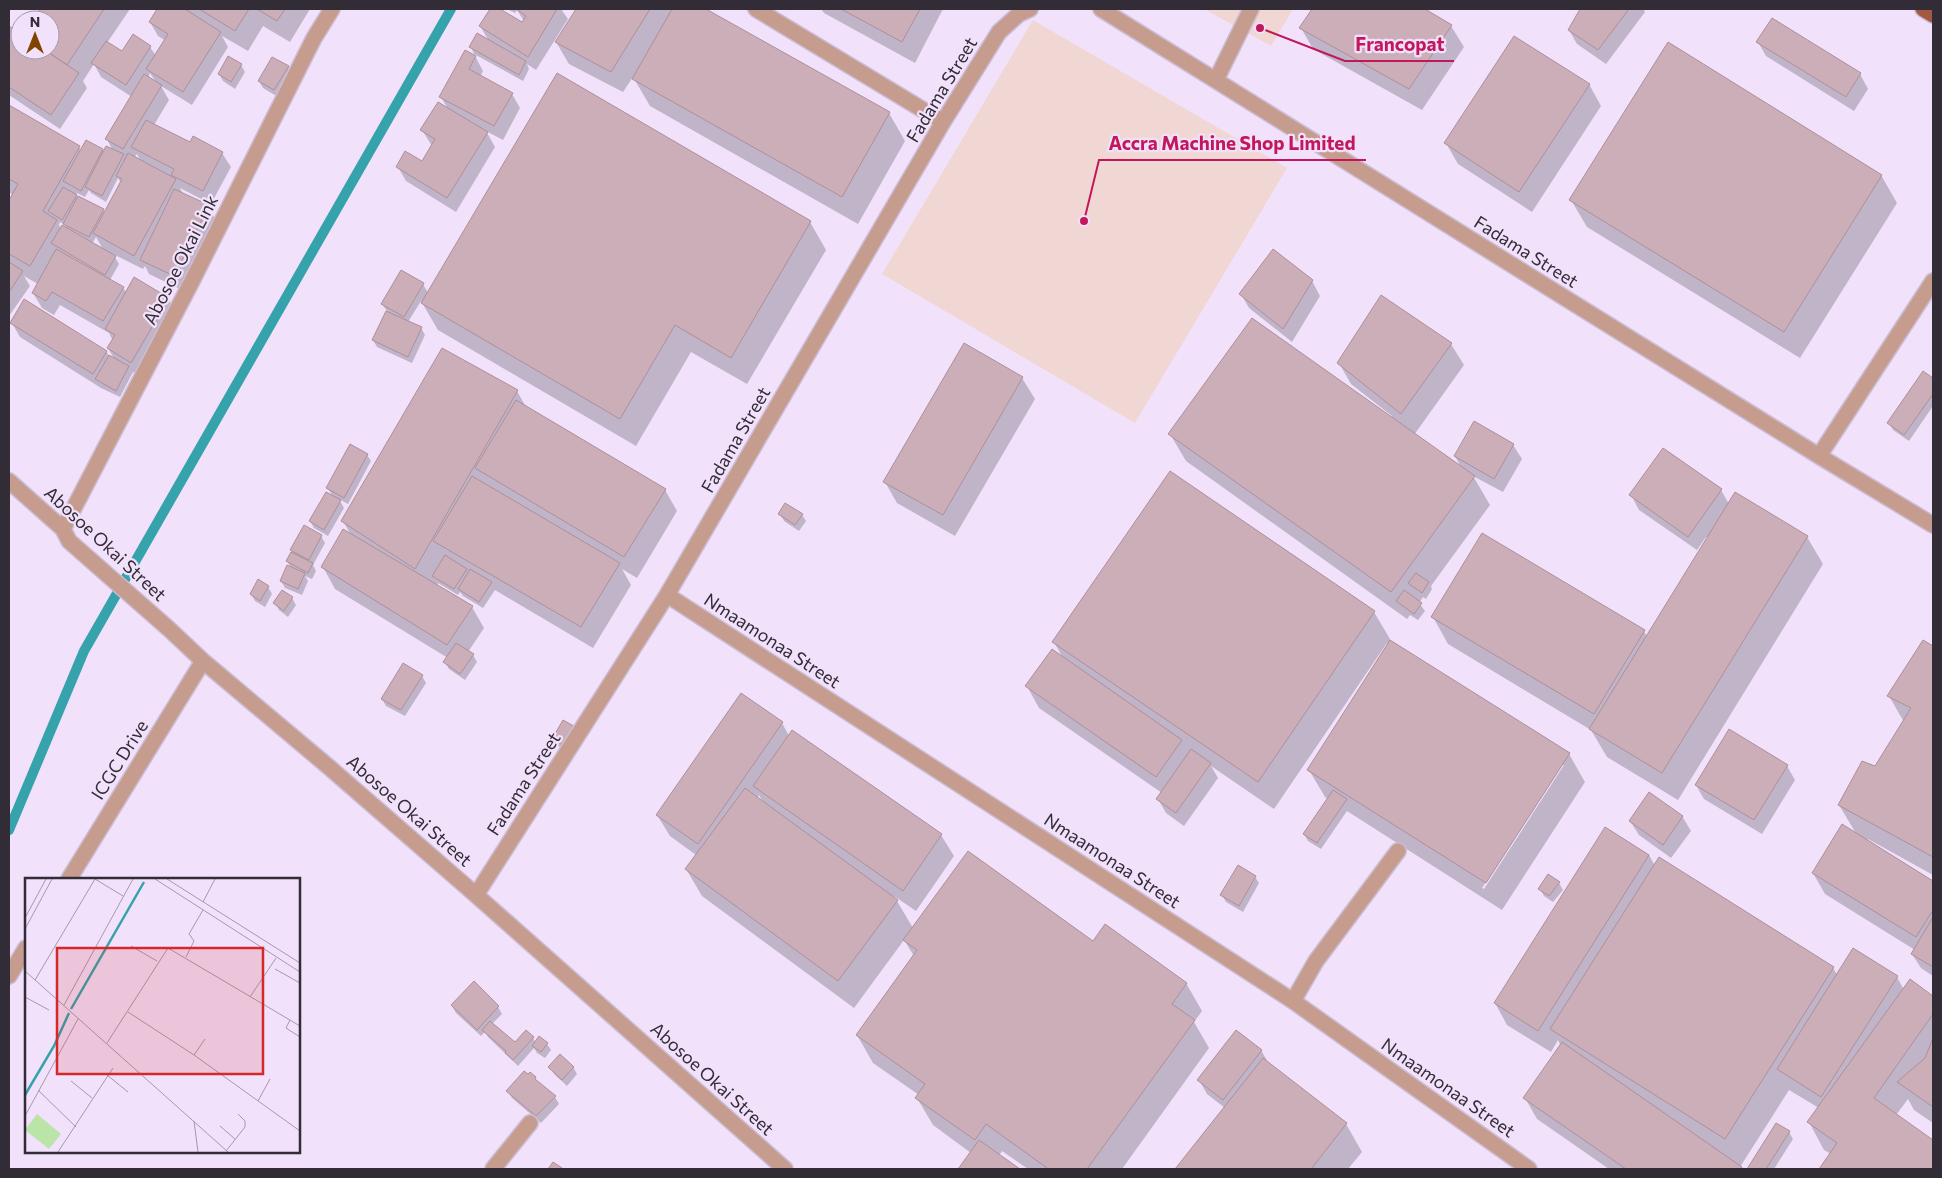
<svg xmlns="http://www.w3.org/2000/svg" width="1942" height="1178" font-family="Commissioner,sans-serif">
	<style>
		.commercial { fill: #f1d7d3 }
		.shadow { fill: #0003; fill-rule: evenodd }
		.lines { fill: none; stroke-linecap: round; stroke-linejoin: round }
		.stream { stroke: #35a2ac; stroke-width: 10 }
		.building { fill: #ccaeb9; stroke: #ac8f9a }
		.minor-casing { stroke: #cbbdd4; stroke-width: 18 }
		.major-casing { stroke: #cbbdd4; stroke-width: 18 }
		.minor { stroke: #c69c8e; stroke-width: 15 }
		.major { stroke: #a35a42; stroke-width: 15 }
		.labels { text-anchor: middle; stroke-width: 4.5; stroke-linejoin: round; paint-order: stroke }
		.street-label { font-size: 18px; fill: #322c36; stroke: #f1e1fb }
		.inset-river { fill: none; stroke: #35a2ac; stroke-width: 2.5 }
		.inset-road { fill: none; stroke: #a599ac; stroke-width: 1 }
		.view { fill: #d62828; fill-opacity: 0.15; stroke: #d62828; stroke-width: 2.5 }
		.inset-edge { fill: none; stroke: #322c36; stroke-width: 2.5 }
		.leader { fill: none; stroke: #c2185b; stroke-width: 2 }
		.callout-dot { fill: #c2185b; stroke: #f1e1fb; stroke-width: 2 }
		.callout-label { font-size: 19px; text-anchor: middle; font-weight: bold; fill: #c2185b; stroke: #f1e1fb; stroke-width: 4.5; stroke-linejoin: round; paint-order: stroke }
	</style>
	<rect width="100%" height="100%" fill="#f1e1fb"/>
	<!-- commercial -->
	<path class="commercial" d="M1204,9H1293L1271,46Z
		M1033,20L1287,168L1135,423L882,274Z"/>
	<!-- shadow -->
	<path class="shadow" d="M42,9H130L107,43L123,53L150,47L156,56L166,41L158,36L150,22L158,9H310L290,42L263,26L248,51L222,36L228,47L192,105L161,86L169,100L154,125L191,144L222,153L231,167L211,204L180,188L183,194L208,206L216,221L182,290L149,274L145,266L143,269L113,254L119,264L110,280L123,288L127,293L135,279L168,299L177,313L139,376L133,372L120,397L101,388L20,337L12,323L107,352L109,357L115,360L108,348L113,341L109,333L60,305L54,315L42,308L33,293L38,284L24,276L30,286L9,316V203L13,195L9,192V107L79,147L81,150L86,141L103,150L104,153L113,151L107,139L132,97L101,77L94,64L83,81L87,88L60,129L9,95V28L20,35V50H50V20H35ZM150,73L156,82L148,78ZM137,154L141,162L134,158ZM118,178L121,183L105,213L103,210L78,199L76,196L77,193L85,197L89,190L91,193L106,202ZM60,222L65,225L67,230L61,229L59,225ZM96,237L104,251L92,244Z
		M491,9H498L522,24L524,21L517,10L515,13L507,9H561L568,19L536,70L527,64L529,69L523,81L474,54L471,47L489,41L480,26Z
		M578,9H704L889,113L905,141L858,224L650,106L633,77L623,92L569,64L556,42Z
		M821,9H943L915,63L824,13Z
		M1313,9H1422L1451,26L1464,47L1422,110L1313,49L1301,28Z
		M1581,9H1643L1645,12L1606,64L1577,44L1569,30Z
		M1758,42L1860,74L1868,89L1854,111L1766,56Z
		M475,56L483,71L480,77L512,94L520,108L503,140L486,131L495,147L456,212L406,181L398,167L422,162L432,146L422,130L448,109L441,97Z
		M241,65L245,72L235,89L223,81L219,74Z
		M288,67L292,74L278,97L263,88L259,81Z
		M558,74L810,222L826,250L747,384L691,352L636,446L438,330L421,301L408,322L421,328L425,335L412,363L377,347L373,340L387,311L382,304L423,284L428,293Z
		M1589,84L1601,106L1532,212L1458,164L1446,143Z
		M1881,175L1897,203L1800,358L1587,227L1571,200Z
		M1312,281L1320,296L1292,342L1249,308L1241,294Z
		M1451,344L1464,365L1414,435L1462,469L1455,456L1513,445L1522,459L1503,492L1473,476L1490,505L1431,586L1432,589L1426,599L1423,597L1419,603L1425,611L1418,620L1410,615L1407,619L1186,461L1170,434L1390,418L1392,416L1351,384L1339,363Z
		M1924,373L1933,380V406L1909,441L1893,430L1889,423Z
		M1022,378L1035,399L955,536L897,503L885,482Z
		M517,391L527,409L665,490L677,511L637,578L622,569L631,585L593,648L495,590L483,608L463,596L460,592L458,595L438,583L437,586L472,607L484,628L468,652L473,655L477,662L465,680L449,669L445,662L448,658L335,589L323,567L351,535L343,521Z
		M367,455L371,461L348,504L339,499L344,508L328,536L314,528L310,521L333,497L328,488Z
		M1721,490L1729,504L1807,537L1823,564L1678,800L1607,757L1591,730L1448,644L1433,617L1644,631L1647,637L1708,538L1706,537L1697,550L1639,510L1631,495Z
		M780,514L802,515L806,521L799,531L784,521Z
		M305,527L321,536L325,543L313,565L316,571L312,579L305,576L308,581L302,595L285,588L281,581L291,568L287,561Z
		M268,587L272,594L265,607L255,601L251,594Z
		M292,598L296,605L288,617L279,610L275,603Z
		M1374,612L1390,639L1389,641L1569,754L1585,782L1502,910L1347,811L1321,849L1308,841L1304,834L1328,799L1325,797L1309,770L1389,644L1387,643L1274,809L1211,766L1218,778L1184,826L1166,813L1158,799L1162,793L1039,708L1027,686L1063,658L1054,642ZM1561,765H1564L1484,889L1482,888Z
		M1923,642L1933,647V875L1868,839L1867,841L1933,882V976L1921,968L1912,954L1915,950L1825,894L1813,873L1857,835L1839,805L1876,768L1904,722L1889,696Z
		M422,676L426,683L405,716L386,706L382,699Z
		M741,695L782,723L789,736L941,835L954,856L916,911L894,896L913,928L1093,943L1186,983L1202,1011L1194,1022L1209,1048L1122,1169H1028L1002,1151L999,1156L1018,1169H959L971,1153L933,1125L917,1098L919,1095L873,1063L857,1035L914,956L904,940L854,1008L702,896L686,869L696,855L670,836L657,815ZM759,795L764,804L757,799Z
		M578,730L572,754L558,746L554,739Z
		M1787,766L1795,780L1762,834L1704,799L1696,785Z
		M1682,816L1691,831L1671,858L1639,835L1630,821Z
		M1649,855L1655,866L1833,968L1838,976L1897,977L1904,990L1910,981L1933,998V1123L1914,1110L1908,1099L1896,1115L1933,1141V1169H1820L1831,1154L1824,1150L1809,1122L1819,1108L1789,1090L1740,1167L1742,1169H1609L1537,1119L1525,1098L1561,1046L1558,1040L1551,1052L1507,1025L1495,1003Z
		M1255,877L1259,883L1243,912L1226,902L1222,895Z
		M1559,883L1563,890L1553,902L1544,896L1540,889Z
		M474,983L498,1007L502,1014L492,1024L515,1044L533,1038L536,1043L547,1044L551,1050L545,1058L537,1053L534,1048L518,1066L488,1037L485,1032L481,1036L456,1013L452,1006Z
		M1261,1050L1269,1064L1346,1124L1362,1152L1348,1169H1176L1225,1108L1207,1094L1199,1080Z
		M550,1067H573L577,1074L567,1086L554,1074Z
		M535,1078L538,1083L555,1097L559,1104L541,1123L512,1098L508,1091Z
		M1776,1124L1789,1132L1793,1139L1774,1169H1748Z"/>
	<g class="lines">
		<!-- stream -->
		<path class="stream" d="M9,830L84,651L451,9"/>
	</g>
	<!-- building -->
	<path class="building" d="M40,9H104L67,65L45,50H50V20H33Z
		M157,9H185L221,32L183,92L146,69L168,34L149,22Z
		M199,9H249L235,31Z
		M257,9H285L277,21Z
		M490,9H500L522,22L526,16L516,9H557L528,57L479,26Z
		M576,9H650L611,72L555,42Z
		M672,9H706L890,112L842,197L632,79Z
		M841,9H920L902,42Z
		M1312,9H1425L1452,25L1409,89L1299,28Z
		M1580,9H1629L1598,50L1568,30Z
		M1772,18L1861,73L1846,97L1756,42Z
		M9,26L20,34V50H45L79,73L51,115L9,87Z
		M477,33L526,61L519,75L469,47Z
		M133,34L151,46L126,85L91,63L106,41L122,51Z
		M1514,36L1590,84L1519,192L1444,143Z
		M1668,42L1882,175L1784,332L1569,200Z
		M465,50L476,56L469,69L513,93L494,126L439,97Z
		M228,56L242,64L231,82L218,74Z
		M272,57L289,66L274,90L258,81Z
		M557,73L811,221L731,358L675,325L620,419L421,303Z
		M144,74L162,85L123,149L105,139Z
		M438,102L488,132L447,198L396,167L405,151L422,161L435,139L420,130Z
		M9,105L80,146L43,211L57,220L30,266L9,254V200L18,184L9,179Z
		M146,120L190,142L193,136L223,152L203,191L171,175L174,169L131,147Z
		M86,140L103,149L81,191L63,181Z
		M106,146L124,154L102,196L85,187Z
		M128,153L176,179L134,256L93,233L122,179L116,176Z
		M63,187L77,195L62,220L48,211Z
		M174,189L209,205L174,276L140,260Z
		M78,196L104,209L89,237L63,224Z
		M62,225L116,256L105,275L51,243Z
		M56,249L124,287L103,321L52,292L46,301L32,293Z
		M1273,249L1313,280L1283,329L1239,294Z
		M9,262L23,271L9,292Z
		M401,270L424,283L404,317L381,304Z
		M134,277L169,298L131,363L107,348L115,335L105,329Z
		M1381,295L1452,343L1401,414L1337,363Z
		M24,299L107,351L93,374L10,323Z
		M386,311L422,327L408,357L372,340Z
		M1252,318L1475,476L1391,592L1168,434Z
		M964,343L1023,377L943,515L883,482Z
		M442,348L518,390L415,569L341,521Z
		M109,355L129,366L116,391L95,379Z
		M1923,371L1933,378V394L1904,435L1887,423Z
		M516,400L666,489L624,557L475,468Z
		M1474,421L1514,444L1494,479L1454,456Z
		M350,444L368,454L344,498L326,488Z
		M1663,448L1722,489L1688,537L1629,495Z
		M1170,471L1375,611L1258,782L1052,642Z
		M472,476L620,563L581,627L433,541Z
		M326,492L341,500L324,530L309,521Z
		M1735,492L1808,536L1662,773L1589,729Z
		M785,503L803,514L795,525L778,514Z
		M304,525L322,535L309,560L290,550Z
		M343,529L473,606L447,645L321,567Z
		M1482,533L1645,630L1594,714L1431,617Z
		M291,552L313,563L308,573L286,561Z
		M445,555L467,569L454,589L432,576Z
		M287,565L305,573L298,589L280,581Z
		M470,569L492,582L479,602L458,589Z
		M1416,573L1429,582L1422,593L1408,583Z
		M258,579L269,586L260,601L250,594Z
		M282,590L293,597L284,611L273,603Z
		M1404,590L1422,603L1414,614L1396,601Z
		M1390,640L1570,753L1486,883L1307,770Z
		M1923,640L1933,646V857L1838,805L1862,761L1875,766L1911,708L1887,696Z
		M456,643L474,654L460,674L443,662Z
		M1052,649L1182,740L1156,777L1025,686Z
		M403,663L423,675L401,710L381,699Z
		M741,693L783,722L698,844L656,815Z
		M563,720L579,729L568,748L552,739Z
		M1729,729L1788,765L1754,820L1695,785Z
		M792,730L942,834L903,891L753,786Z
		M1191,749L1211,763L1176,813L1156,799Z
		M745,788L898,900L838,981L685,869Z
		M1333,790L1347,799L1317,843L1303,834Z
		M1649,792L1683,816L1663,845L1629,821Z
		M1842,824L1933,881V910L1916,937L1812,873Z
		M1605,827L1649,855L1538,1031L1494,1003Z
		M968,851L1093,941L1105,924L1187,983L1172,1004L1195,1020L1087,1169H1046L1047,1168L986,1124L975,1140L915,1098L925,1084L856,1035L917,950L903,940Z
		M1659,857L1834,967L1725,1139L1550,1029Z
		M1238,865L1256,876L1239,906L1220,895Z
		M1548,874L1560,882L1549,896L1538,889Z
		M1933,917V967L1911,954Z
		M1853,948L1898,976L1821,1097L1777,1069Z
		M1910,979L1933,996V1014L1874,1098L1933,1140V1169H1819L1837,1143L1807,1122Z
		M474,981L499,1006L477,1030L451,1005Z
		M490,1021L515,1042L526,1030L534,1037L513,1060L505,1053L506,1051L482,1030Z
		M1236,1030L1262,1050L1223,1100L1197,1080Z
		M539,1036L548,1043L541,1052L532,1046Z
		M1933,1038V1107L1897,1082L1925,1058Z
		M1562,1042L1742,1167L1741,1169H1626L1523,1098Z
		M560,1054L574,1067L562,1080L548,1067Z
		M1263,1058L1347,1123L1311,1169H1175Z
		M524,1071L528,1074L530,1072L536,1077L535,1079L556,1096L536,1116L506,1091Z
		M1776,1123L1790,1131L1766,1169H1747Z
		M979,1140L1020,1169H958Z
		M553,1162L562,1168V1169H548Z"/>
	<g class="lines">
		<!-- minor casing -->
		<g class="minor-casing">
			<path id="minor" d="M756,9L943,122
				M1101,9L1819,456L1933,525
				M1216,80L1251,9
				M1819,456L1933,281
				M9,481L63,529L69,541L169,629L203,661L330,768L476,895L785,1169
				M63,529L192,281L314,38L332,9
				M667,595L1293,1001L1529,1169
				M69,879L203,661
				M476,895L667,595L943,122L999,32L1019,14L1030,9
				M9,976L26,948
				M1293,1001L1316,961L1398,851
				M493,1169L530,1123"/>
		</g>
		<!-- major casing -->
		<g class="major-casing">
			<path id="major" d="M1923,9L1933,15"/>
		</g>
		<!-- minor -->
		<use href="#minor" class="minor"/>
		<!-- major -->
		<use href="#major" class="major"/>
	</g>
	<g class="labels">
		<!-- street labels -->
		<g class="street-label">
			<text transform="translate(942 90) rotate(-59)" y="6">Fadama Street</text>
			<text transform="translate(1526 252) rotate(32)" y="6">Fadama Street</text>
			<text transform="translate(181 260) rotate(-63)" y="6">Abosoe Okai Link</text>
			<text transform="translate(736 440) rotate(-60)" y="6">Fadama Street</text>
			<text transform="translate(105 544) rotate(43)" y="6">Abosoe Okai Street</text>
			<text transform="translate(772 641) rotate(33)" y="6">Nmaamonaa Street</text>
			<text transform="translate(120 760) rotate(-58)" y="6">ICGC Drive</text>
			<text transform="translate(524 784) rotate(-57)" y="6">Fadama Street</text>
			<text transform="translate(409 811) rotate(41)" y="6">Abosoe Okai Street</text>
			<text transform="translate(1112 861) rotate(33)" y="6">Nmaamonaa Street</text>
			<text transform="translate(712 1079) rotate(42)" y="6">Abosoe Okai Street</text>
			<text transform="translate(1448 1088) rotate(35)" y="6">Nmaamonaa Street</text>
		</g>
	</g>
	<!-- overview -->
	<g transform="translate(25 878)">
		<rect width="275" height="275" fill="#f1e1fb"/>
		<path d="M12,236L36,256L24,271L0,252Z" fill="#bbe5a8"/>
		<path class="inset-river" d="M46,131L119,4M0,217L29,168L44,135"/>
		<path class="inset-road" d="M70,1L98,18M130,1L275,94M142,1L275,85M178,24L190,1M0,40L21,1M0,51L27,1M106,68L132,83M161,79L169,63L164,56L178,32M250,91L275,105M0,93L203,274M10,102L70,1M0,119L24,132M225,119L251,80M39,127L108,1M103,134L169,177L275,253M265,142L261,150L275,159M82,165L143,70L275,148M169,177L180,161M82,197L103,214M46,203L67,220M13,212L51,249M233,223L245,201M0,238L53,141M169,243L173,274M195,248L210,261M201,273L220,249V243L213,236M33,274L88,190"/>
		<path class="view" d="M32,70H238V196H32Z"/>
		<rect width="275" height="275" class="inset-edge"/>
	</g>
	<!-- callouts -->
	<path class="leader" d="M1260 28L1345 61H1454M1084 221L1099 160H1366"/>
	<g class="callout-dot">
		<circle cx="1260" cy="28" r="5"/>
		<circle cx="1084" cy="221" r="5"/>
	</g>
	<g class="callout-label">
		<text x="1400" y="51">Francopat</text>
		<text x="1232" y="150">Accra Machine Shop Limited</text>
	</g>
	<!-- border -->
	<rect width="1942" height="1178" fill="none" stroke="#322c36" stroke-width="20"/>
	<!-- north arrow -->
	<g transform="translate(35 35)"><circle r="24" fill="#f1e1fb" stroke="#a599ac"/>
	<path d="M0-4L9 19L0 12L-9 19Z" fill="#804300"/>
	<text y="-8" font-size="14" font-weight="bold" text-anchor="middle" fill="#322c36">N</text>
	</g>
</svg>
